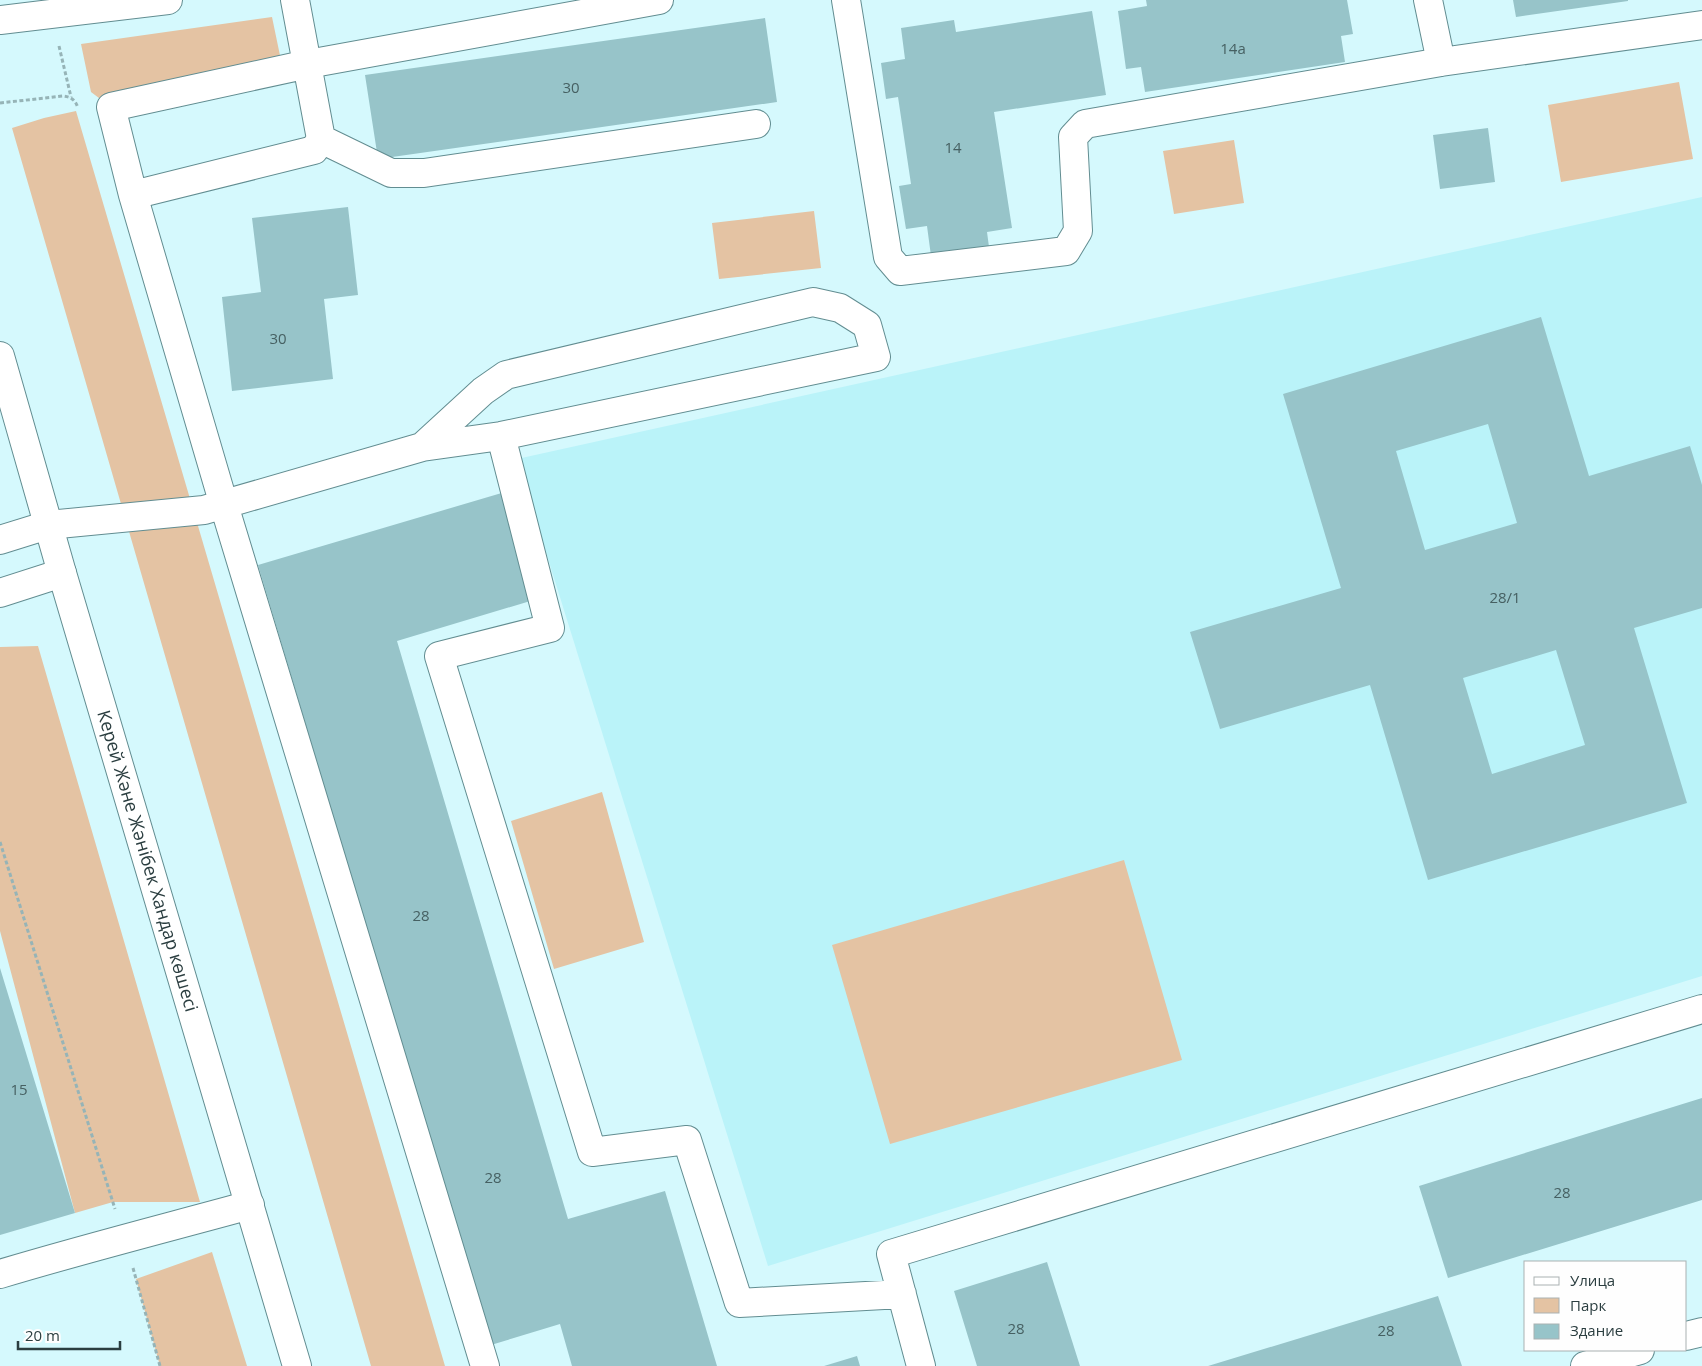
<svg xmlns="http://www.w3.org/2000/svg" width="1702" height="1366" font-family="'Open Sans',sans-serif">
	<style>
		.built { fill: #baf3f9 }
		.green { fill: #e4c3a3 }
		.building { fill: #97c4c9; fill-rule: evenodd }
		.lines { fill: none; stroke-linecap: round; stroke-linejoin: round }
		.minor-casing { stroke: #628d91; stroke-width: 30 }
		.major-casing { stroke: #628d91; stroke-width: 30 }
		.path { stroke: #96b4b7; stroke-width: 3; stroke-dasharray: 4 2.5; stroke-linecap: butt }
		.minor { stroke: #fff; stroke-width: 28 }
		.major { stroke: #fff; stroke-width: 28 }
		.labels { text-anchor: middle; stroke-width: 4; stroke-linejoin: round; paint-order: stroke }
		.number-label { font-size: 15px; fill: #466062 }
		.street-label { font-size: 18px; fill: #2b3e40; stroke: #fefefe }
	</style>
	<rect width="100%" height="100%" fill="#d5f9fd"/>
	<!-- built -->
	<path class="built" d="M1702,197V976L768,1266L517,459Z"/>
	<!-- green -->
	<path class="green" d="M272,17L283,70L111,107L91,92L81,44Z
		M1679,82L1693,159L1561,182L1548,105Z
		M76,111L445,1366H371L12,128L44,118Z
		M1234,140L1244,203L1174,214L1163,151Z
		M814,211L821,268L719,279L712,223Z
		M38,646L200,1202H113L75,1213L0,931V647Z
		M602,792L644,942L554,969L511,821Z
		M1124,860L1182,1060L890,1144L832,945Z
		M212,1252L247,1366H160L136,1279Z"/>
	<!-- building -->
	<path class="building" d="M1146,0H1347L1353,34L1341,36L1345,62L1145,92L1141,67L1126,69L1118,11L1147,6Z
		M1513,0H1628V1L1516,17Z
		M1092,11L1106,95L994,112L1012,228L987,232L989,247L931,256L927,226L906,229L899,186L911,184L898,97L886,99L881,63L905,59L901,28L954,20L956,32Z
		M765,18L777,102L378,159L365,75Z
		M1488,128L1495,182L1440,189L1433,135Z
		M348,207L358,295L324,299L333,379L232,391L222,297L261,292L252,218Z
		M1541,317L1589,476L1690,446L1702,485V608L1634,628L1687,803L1428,880L1370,685L1220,729L1190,632L1341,588L1283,394ZM1488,424L1517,523L1425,550L1396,451ZM1556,650L1585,745L1492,774L1463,678Z
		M505,492L537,599L397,641L568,1219L665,1191L717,1366H572L560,1324L491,1345L258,565Z
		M0,968L75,1213L0,1235Z
		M1702,1098V1200L1448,1278L1419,1186Z
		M1047,1262L1080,1366H977L954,1291Z
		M1438,1296L1462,1366H1208Z
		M857,1356L860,1366H824Z"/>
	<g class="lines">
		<!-- minor casing -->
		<g class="minor-casing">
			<path id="minor" d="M846,0L888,257L900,271L1066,251L1078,231L1073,137L1085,124L1441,62L1702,25
				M1428,0L1441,62
				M0,20L168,0
				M321,139L391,173H424L756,124
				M133,195L314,150L321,139L295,0
				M501,436L550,628L439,656L592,1152L687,1140L739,1303L902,1294
				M0,540L48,525L204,510L422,447L501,436L876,357L867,325L840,308L813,302L506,375L483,391L422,447
				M0,593L62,573
				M0,1274C83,1249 166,1228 250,1205
				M1686,1336L1702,1332
				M485,1366L224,505L133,195L111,107L308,64L659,0
				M921,1366L891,1254L1702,1009
				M1585,1366L1640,1350"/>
		</g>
		<!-- major casing -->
		<g class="major-casing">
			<g id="major">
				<path id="s1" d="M0,356L62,573L297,1366"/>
			</g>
		</g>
		<!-- path -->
		<path class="path" d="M59,46L71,97
			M0,103L63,96C71,97 75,99 78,108
			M0,842L115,1209
			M133,1268L160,1366"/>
		<!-- minor -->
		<use href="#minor" class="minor"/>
		<!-- major -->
		<use href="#major" class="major"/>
	</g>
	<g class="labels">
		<!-- number labels -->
		<g class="number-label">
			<text x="1233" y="54">14а</text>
			<text x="571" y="93">30</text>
			<text x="953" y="153">14</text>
			<text x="278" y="344">30</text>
			<text x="1505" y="603">28/1</text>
			<text x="421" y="921">28</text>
			<text x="19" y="1095">15</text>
			<text x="493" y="1183">28</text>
			<text x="1562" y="1198">28</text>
			<text x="1016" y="1334">28</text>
			<text x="1386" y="1336">28</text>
		</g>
		<!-- street labels -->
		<g class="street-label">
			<text dy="6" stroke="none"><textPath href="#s1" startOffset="526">Керей Және Жәнібек Хандар көшесі</textPath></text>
		</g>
	</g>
	<!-- legend -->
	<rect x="1524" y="1261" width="162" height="90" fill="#fefefe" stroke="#aab1b2"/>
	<rect x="1534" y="1277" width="25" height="8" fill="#ffffff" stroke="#aab1b2"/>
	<text x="1570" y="1286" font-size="15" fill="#2b3e40">Улица</text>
	<rect x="1534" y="1298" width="25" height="15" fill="#e4c3a3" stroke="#aab1b2"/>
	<text x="1570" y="1311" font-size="15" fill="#2b3e40">Парк</text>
	<rect x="1534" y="1324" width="25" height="15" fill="#97c4c9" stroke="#aab1b2"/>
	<text x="1570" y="1336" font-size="15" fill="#2b3e40">Здание</text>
	<!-- scale -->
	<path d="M18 1341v8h102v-8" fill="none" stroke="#2b3e40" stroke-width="2.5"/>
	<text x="25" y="1341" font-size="15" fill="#2b3e40" stroke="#fefefe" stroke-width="4" paint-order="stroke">20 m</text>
</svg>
